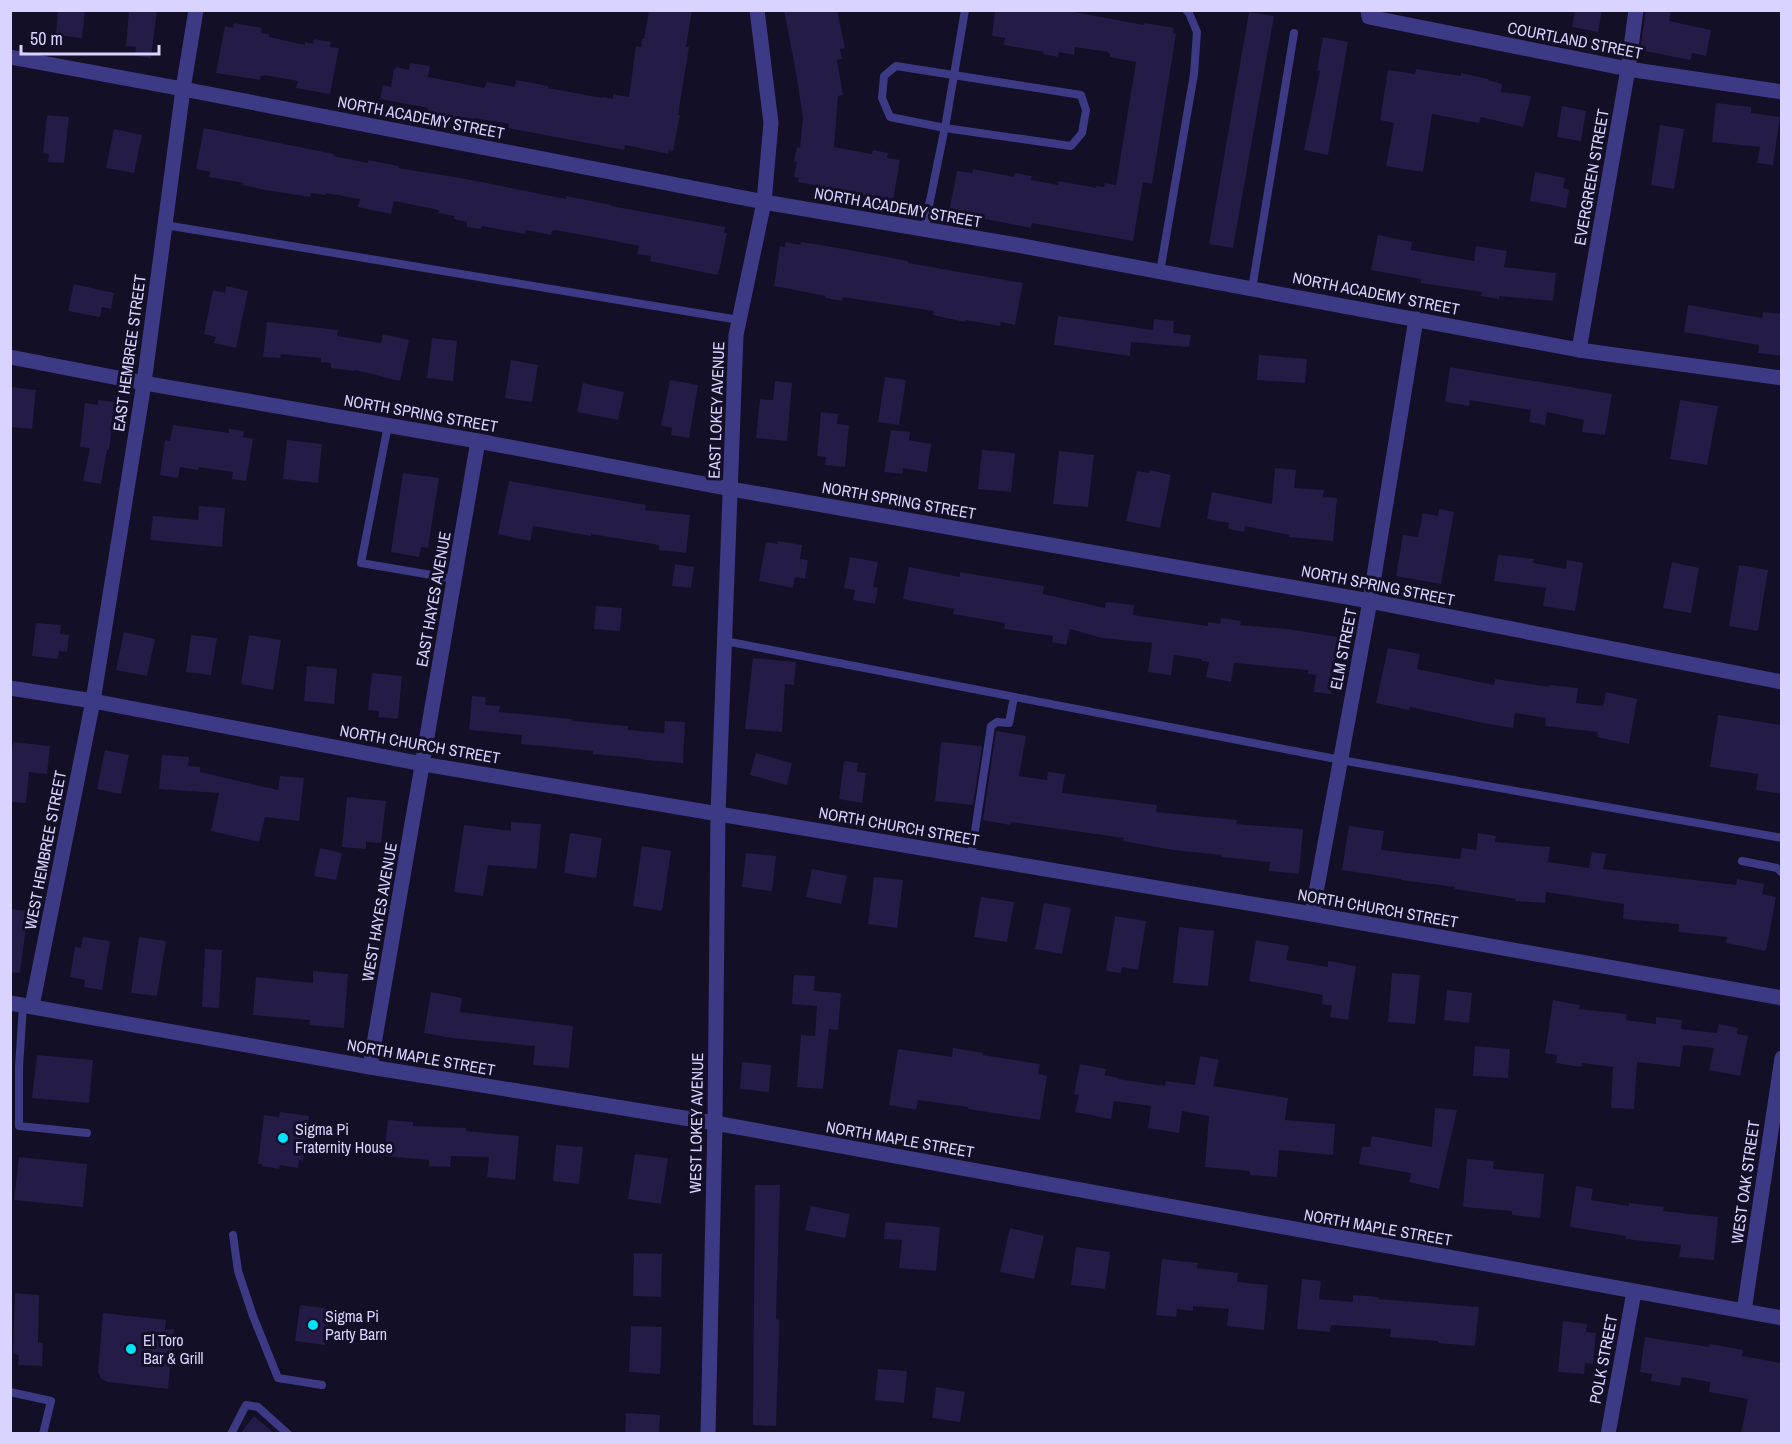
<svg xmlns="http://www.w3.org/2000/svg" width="1792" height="1444" font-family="'Archivo Narrow',sans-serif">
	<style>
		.building { fill: #241b47 }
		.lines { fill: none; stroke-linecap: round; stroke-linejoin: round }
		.service { stroke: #3d3a85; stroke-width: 8 }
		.minor { stroke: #3d3a85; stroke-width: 15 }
		.poi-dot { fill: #00e5ff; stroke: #130f26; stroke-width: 2 }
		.labels { text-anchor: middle; stroke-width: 6; stroke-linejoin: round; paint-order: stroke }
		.street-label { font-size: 16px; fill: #d9d4ff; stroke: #130f26 }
		.poi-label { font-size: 16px; fill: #d9d4ff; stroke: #130f26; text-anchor: start }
	</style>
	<rect width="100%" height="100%" fill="#130f26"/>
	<!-- building -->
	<path class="building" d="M58,10H85L82,38L56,35Z
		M129,10H157L151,58L135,56L136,47L126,46Z
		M649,10H692L686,47H689L678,115H680L673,151L669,150L668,154L625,145L624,150L508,128L509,124L474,118L473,121L427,113L428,108L380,99L383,85L391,87L394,69L395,70L396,67L409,70L410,63L430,66L428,77L484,88L487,82L515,87L516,80L548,86V88L602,98L603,97L613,99V94L629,97L636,46L641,47L642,39H644Z
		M784,10H837L845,48L840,49L842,59L837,60L843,95L838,96L834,147L872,154L873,150L888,153L887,158L900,160L893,201L798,182L799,178L794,177L797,162H794L797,147L800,148L803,117L795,67Z
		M995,10H1064L1144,25L1145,23L1174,28L1173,33L1176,34L1152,184L1143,182L1133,241L1032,223L1031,228L949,212L957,171L972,173L973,169L1014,177L1015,173L1032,176L1031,180L1058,185L1059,181L1096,188V186L1104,187L1105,183L1116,185L1136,62L1110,57V54L1108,52L1075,47L1074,55L1059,52L1058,57L1043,54L1044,52L1004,45L1005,38L992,36Z
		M1575,10H1602L1598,32L1572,27Z
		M1646,10H1671L1669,21L1711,30L1706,56L1692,53L1690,60L1640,50Z
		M1249,12L1274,16L1233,248L1209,244Z
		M234,23L262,28L261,33L269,34V37L305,45V42L313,44L314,39L331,42L330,47L339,48L330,94L296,88L298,81L264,75L263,76H261L260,80L216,73L225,26L233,28Z
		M1323,37L1348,42L1328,155L1304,150L1320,71L1317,70Z
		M1416,69L1461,76V73L1488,79V80L1502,84L1501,92L1531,96L1523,127L1481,117L1479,123L1432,114L1423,172L1386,166L1394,123L1380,120L1388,70L1415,74Z
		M1716,103L1751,107V113L1780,117L1773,165L1757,163L1760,147L1712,142Z
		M1562,106L1586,111L1581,141L1557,137Z
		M47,115L69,117L64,163L48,162L49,154L43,153Z
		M1660,125L1684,129L1674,189L1651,185Z
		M204,128L334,154L333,156L368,163V160L398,166V168L461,178L566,199V196L612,205L611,206L725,227L724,233H727L720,267L717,275L650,261L651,256L637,254L639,246L605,239L555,230L552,231L551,235L526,230L525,234L482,226L481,229L467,227V222L454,219V216L438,213L439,210L394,201L391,214L358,207L360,199L326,193V195L311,193L310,197L266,190L243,185L244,183L209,177L210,172L196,169Z
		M114,129L142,135L134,173L106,168Z
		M1535,172L1565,178L1563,188L1569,190L1566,208L1530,201Z
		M1378,235L1412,242L1411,250L1474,261L1476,246L1507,251L1504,267L1556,273L1553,301L1499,296V299L1481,296L1482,292L1421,283V279L1371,270Z
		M786,242L800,245L801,242L827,246L887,257L908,261V263L1023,283L1015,325L1001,322L1000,326L966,320L965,322L933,315L934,311L843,297L842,301L826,298V296L774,286L780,246L785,247Z
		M74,284L114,293L111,309L102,307L100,317L68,311Z
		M226,286L248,291L236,348L214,343L216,337L204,334L213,290L225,293Z
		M1688,305L1762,318L1763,312L1782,314V356L1758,353L1759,345L1684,332Z
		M1058,316L1153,330L1154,319L1174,321L1173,333L1191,335L1189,347L1131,342L1130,356L1054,345Z
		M267,322L338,330L337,336L381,343L383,334L409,340L400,381L355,370V371L331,368V363L321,362V358L281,354L280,358L263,357Z
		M432,338L457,341L453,381L427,378Z
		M1259,355L1307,359L1305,383L1257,380Z
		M511,360L538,365L532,402L505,398Z
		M1450,367L1612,394L1605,435L1582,432L1584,420L1547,412L1545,425L1529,422L1531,410L1470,400L1469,406L1445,402Z
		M885,377L906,380L899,425L878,422Z
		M670,380L698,385L689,438L671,435L672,428L661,426Z
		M775,381L792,383L787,441L756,438L760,399L773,400Z
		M583,383L624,392L618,420L577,412Z
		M10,387L36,390L32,429L10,427Z
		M98,400L115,402L109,450H107L101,484L83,481L90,448L80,447L85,403L98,405Z
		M1680,400L1718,406L1707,465L1670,459Z
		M821,412L838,414L837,424L849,425L845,467L825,465L826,457L817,456Z
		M173,425L229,433V429L244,431L243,437L253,439L246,481L232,479L233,472L198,467V470L180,467L178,478L160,475L165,440L170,441Z
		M891,430L910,432L909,440L931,444L927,472L903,468L902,474L884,472Z
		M287,440L322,444L318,483L283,479Z
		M982,450L1015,453L1011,492L978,489Z
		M1059,451L1094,455L1088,507L1053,504Z
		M1275,468L1296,470L1294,488L1324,490L1323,497L1337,498L1333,541L1289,537V535L1245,526L1244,532L1228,529L1229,523L1207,519L1212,492L1272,504Z
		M1150,470L1171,475L1160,528L1126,521L1137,471L1149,473Z
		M403,473L439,478L428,548L421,547L419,557L391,552Z
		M509,481L646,505L645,510L690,515L686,553L659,550V545L591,534V536L533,526L530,541L498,534Z
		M199,506L225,508L222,547L150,540L153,516L198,520Z
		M1439,509L1454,512L1441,584L1396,576L1403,535L1418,537L1423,513L1438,516Z
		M778,541L802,545L800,559L808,560L805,579L795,577L793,588L759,581L766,542L778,544Z
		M1498,555L1534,559L1533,563L1566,569L1567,560L1583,563L1575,611L1543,606L1546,588L1494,581Z
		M850,557L878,562L873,587L878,588L875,604L853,600L855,590L844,588Z
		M1672,562L1699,568L1691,613L1663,608Z
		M675,564L694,567L691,588L672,586Z
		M1739,565L1768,570L1758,631L1729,626Z
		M909,567L960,577V572L1044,586L1043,594L1105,608L1106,602L1134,605L1133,615L1208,626V622L1220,624L1221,618L1241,621L1240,625L1287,629L1338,637L1331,694L1314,692L1316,675L1308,674V670L1234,663L1231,682L1206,677L1209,662L1202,661V659L1174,655L1171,675L1148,672L1152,643L1102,638L1070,629L1066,645L1052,642L1053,636L1004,629L1005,623L953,614L954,609L903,599Z
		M596,606L622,608L620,631L594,629Z
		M36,623L61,625L60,634L69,635L67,652L59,651L58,659L32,656Z
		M124,632L155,639L147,676L116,670Z
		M191,635L217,638L211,675L186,672Z
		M249,635L281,640L273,690L241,684Z
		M1388,648L1420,654L1417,669L1494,685L1495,679L1549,687V685L1578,688L1576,703L1603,706L1606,692L1637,699L1629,744L1597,737L1598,732L1545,726L1546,718L1515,713L1513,728L1488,724L1410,707L1409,710L1376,703Z
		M753,658L796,662L794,685L785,684L782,732L745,729Z
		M307,666L337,669L334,704L304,701Z
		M372,673L402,676L398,719L378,717L379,711L368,710Z
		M472,696L486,697L485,705L500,706L499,712L572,719V721L628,726V730L664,733L665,721L685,722L683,763L644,760V759L593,754V751L521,744L522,735L469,730Z
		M1718,715L1782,725V794L1756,790L1758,774L1710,767Z
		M996,731L1026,736L1019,776L1047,780L1048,772L1065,774L1062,793L1157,805L1156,812L1237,820L1236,824L1303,829L1299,874L1269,871L1270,862L1221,857V855L1173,850L1123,841L1124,838L1011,822L1010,825L983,820Z
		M13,742L50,746L47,774L29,772L26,803L10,802V771Z
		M941,742L982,746L973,805L935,801Z
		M105,750L129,755L121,794L97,789Z
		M756,753L792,763L787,785L750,775Z
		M162,755L189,757L188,766L200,767V772L278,790L280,776L304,778L299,821L265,817L259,842L211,831L219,793L159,789Z
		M844,761L858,763L857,772L866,773L862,803L839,799Z
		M347,797L386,801L381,843L366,842V849L342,847Z
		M511,822L541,824L537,869L488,865L483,896L454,892L464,825L511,831Z
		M1349,826L1384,831L1381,850L1460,859L1462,848L1476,850L1478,833L1496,836L1495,842L1550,847L1548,862L1589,868L1592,852L1606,854L1603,869L1736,885L1737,879L1764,884L1762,894L1776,897L1766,951L1726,943L1727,937L1678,932L1679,924L1623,919L1624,904L1546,892L1545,903L1515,901L1516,899L1455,889V887L1401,880V879L1342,870Z
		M570,833L602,838L596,878L564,873Z
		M642,846L671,851L662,911L633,906Z
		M320,848L342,853L336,880L314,876Z
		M746,853L776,856L772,891L742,887Z
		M812,869L847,876L841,904L806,897Z
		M874,877L903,880L897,928L868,924Z
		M981,897L1014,902L1007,942L974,937Z
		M1044,903L1071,908L1062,954L1035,949Z
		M10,909L28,911L20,973L10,972Z
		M1115,916L1146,921L1138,970L1122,967L1121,973L1106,971Z
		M1179,927L1214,931L1208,986L1173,983Z
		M83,937L110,941L102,990L84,987L85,980L70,977L75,947L81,948Z
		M139,937L166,941L157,996L131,993Z
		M1256,940L1289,946L1286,960L1328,967V961L1356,966L1348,1020L1330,1017L1332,1006L1322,1004L1323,995L1249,981Z
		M205,949L222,950L219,1008L202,1007Z
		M313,971L348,974L344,1028L309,1025L310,1020L253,1015L256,977L313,983Z
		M1392,973L1420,975L1415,1024L1388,1022Z
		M794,975L815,976L814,991L841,993L838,1030L829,1029L823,1089L797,1087L801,1035L815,1036L817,1006L792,1004Z
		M1447,990L1472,993L1469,1023L1444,1020Z
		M431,992L462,998L460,1012L573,1026L569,1068L533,1065L535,1046L451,1038L424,1033Z
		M1553,1000L1580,1005L1579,1009L1627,1014L1626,1020L1656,1024V1017L1682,1020L1681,1029L1717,1033L1719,1024L1738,1028L1737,1034L1748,1036L1740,1076L1709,1070L1714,1048L1683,1045L1680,1067L1637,1062L1634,1109L1611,1108L1613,1067L1582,1063L1581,1067L1556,1063L1557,1055L1545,1053Z
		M1475,1046L1510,1049L1508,1078L1473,1076Z
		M953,1048L983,1053L982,1055L1040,1064L1038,1074L1047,1076L1040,1120L968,1109V1107L918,1100L916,1110L889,1105L898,1049L952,1057Z
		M37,1055L93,1060L89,1103L32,1098Z
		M1200,1056L1219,1060L1213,1086L1288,1098L1285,1120L1335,1124L1333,1155L1279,1150L1277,1177L1250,1175V1171L1205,1167L1209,1116L1182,1111L1179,1133L1148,1128L1151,1106L1114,1101L1111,1119L1075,1112L1079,1095L1074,1094L1080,1064L1106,1069L1105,1075L1118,1078V1079L1165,1086L1166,1081L1195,1085Z
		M742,1062L771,1065L769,1092L740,1089Z
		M1435,1108L1457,1110L1439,1189L1409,1182L1411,1173L1359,1164L1362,1147H1370L1372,1136L1432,1147Z
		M280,1112L309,1116L303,1161L299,1160L298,1168L280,1165L279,1169L262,1166V1164H258L264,1115L279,1117Z
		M388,1120L413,1122V1126L466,1128V1131L519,1136L515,1180L487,1177L489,1157L451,1156L450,1167L429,1166V1160L384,1156Z
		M556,1145L583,1147L579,1184L553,1181Z
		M635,1154L668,1158L661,1204L628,1199Z
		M19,1157L87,1164L83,1207L14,1200Z
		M1467,1159L1494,1161L1493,1169L1544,1174L1540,1218L1512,1215V1211L1463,1207Z
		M755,1185H780L776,1319L779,1320V1336L776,1426L753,1425Z
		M1576,1186L1593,1189L1591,1200L1629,1206V1203L1664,1207L1663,1211L1718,1217L1714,1260L1679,1257L1681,1245L1625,1239L1626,1236L1570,1227Z
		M811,1206L850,1214L845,1238L805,1230Z
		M885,1222L940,1227L936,1271L899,1268L902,1240L884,1239Z
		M1010,1228L1044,1236L1034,1279L1000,1272Z
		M1076,1247L1110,1252L1105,1289L1071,1285Z
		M634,1253L662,1254L661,1297L633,1296Z
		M1162,1259L1198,1263L1197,1268L1238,1273L1237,1282L1268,1285L1264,1330L1227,1326L1229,1309L1193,1306V1311L1177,1309L1176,1317L1156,1315Z
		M1302,1279L1321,1281L1319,1299L1353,1302V1295L1379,1297L1378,1299L1479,1307L1475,1346L1438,1343V1341L1390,1337L1391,1329L1331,1325L1330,1332L1297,1329Z
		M15,1293L39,1295L38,1342L43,1343L42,1366L18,1365L19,1355L13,1354Z
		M300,1305L331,1309L325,1345L295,1341Z
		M103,1313L166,1320L165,1330L174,1329L168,1389L108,1382L101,1379L98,1372Z
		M1563,1321L1587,1324L1586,1332L1596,1333L1593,1364L1585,1363L1584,1374L1558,1372Z
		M631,1326L662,1327L660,1374L629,1372Z
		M1645,1337L1709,1347L1710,1344L1743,1350L1742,1356L1782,1363V1434H1741L1748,1399L1709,1392L1710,1382L1682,1377L1680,1386L1651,1381L1652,1374L1640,1372Z
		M878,1369L907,1371L904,1403L875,1400Z
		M936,1387L965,1392L960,1422L932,1418Z
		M626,1413L660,1415L659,1434H625Z
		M254,1416L275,1434H240Z"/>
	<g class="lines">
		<!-- service -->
		<path class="service" d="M896,66L1081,95L1086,110L1082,133L1071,146L945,128L890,117L882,98L884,76Z
			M165,225L739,320
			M924,230L946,122L965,10
			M1160,272L1194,74L1197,32L1189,13L1186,10
			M1252,289L1294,33
			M388,425L361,563L455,579
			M725,641L1341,760L1782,838
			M971,857L991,726L997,722L1009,723L1014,697
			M1742,861L1777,868L1782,873
			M23,1005L19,1067V1126L87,1133
			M233,1235L238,1271L253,1316L278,1378L322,1385
			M10,1392L51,1401L43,1434
			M231,1434L246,1405L258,1407L288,1434"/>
		<!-- minor -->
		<path class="minor" d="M1368,10L1369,17L1628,69L1782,92
			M10,57L183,89L764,202L1017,245L1579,350L1782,378
			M1579,350L1628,69L1636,10
			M10,357L144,383L478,441L731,489L1370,601L1782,682
			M10,688L93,701L423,764L1312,914L1782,998
			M1312,914L1370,601L1416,319
			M10,1003L370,1067L715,1123L1782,1318
			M32,1006L93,701L144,383L183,89L196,10
			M370,1067L478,441
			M1744,1311L1782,1058
			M708,1434L715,1123L718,814L736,335L764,202L771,123L757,10
			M1608,1434L1634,1292"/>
	</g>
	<!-- markers -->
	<g class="poi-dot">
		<circle cx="283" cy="1138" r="6"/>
		<circle cx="313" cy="1325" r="6"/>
		<circle cx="131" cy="1349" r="6"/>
	</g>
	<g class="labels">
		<!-- street labels -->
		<g class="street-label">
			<text transform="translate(1575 40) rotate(11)" y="6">COURTLAND STREET</text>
			<text transform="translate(421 117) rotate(11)" y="6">NORTH ACADEMY STREET</text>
			<text transform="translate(1591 177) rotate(-80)" y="6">EVERGREEN STREET</text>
			<text transform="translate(898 207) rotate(10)" y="6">NORTH ACADEMY STREET</text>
			<text transform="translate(1376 293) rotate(11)" y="6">NORTH ACADEMY STREET</text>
			<text transform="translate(129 353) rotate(-82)" y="6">EAST HEMBREE STREET</text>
			<text transform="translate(716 410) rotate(-88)" y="6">EAST LOKEY AVENUE</text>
			<text transform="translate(421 413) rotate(10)" y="6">NORTH SPRING STREET</text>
			<text transform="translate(899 500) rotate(10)" y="6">NORTH SPRING STREET</text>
			<text transform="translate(1378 585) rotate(11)" y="6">NORTH SPRING STREET</text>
			<text transform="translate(433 599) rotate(-80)" y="6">EAST HAYES AVENUE</text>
			<text transform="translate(1343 649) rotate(-79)" y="6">ELM STREET</text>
			<text transform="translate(420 744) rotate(10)" y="6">NORTH CHURCH STREET</text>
			<text transform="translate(899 826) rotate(10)" y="6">NORTH CHURCH STREET</text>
			<text transform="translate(45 850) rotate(-79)" y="6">WEST HEMBREE STREET</text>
			<text transform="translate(1378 908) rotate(10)" y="6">NORTH CHURCH STREET</text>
			<text transform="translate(379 912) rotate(-80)" y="6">WEST HAYES AVENUE</text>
			<text transform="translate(421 1057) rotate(10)" y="6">NORTH MAPLE STREET</text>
			<text transform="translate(696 1123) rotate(-89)" y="6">WEST LOKEY AVENUE</text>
			<text transform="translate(900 1139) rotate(10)" y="6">NORTH MAPLE STREET</text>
			<text transform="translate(1745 1182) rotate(-82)" y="6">WEST OAK STREET</text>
			<text transform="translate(1378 1227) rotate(10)" y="6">NORTH MAPLE STREET</text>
			<text transform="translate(1603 1359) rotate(-79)" y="6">POLK STREET</text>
		</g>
		<!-- poi labels -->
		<g class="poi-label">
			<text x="295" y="1135">Sigma Pi<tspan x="295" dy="18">Fraternity House</tspan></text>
			<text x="325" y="1322">Sigma Pi<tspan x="325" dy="18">Party Barn</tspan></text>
			<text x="143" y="1346">El Toro<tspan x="143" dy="18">Bar &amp; Grill</tspan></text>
		</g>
	</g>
	<!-- border -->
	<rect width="1792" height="1444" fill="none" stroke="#d9d4ff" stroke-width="24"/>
	<!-- scale -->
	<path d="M21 45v9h138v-9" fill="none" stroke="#d9d4ff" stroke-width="3"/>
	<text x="30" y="45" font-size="18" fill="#d9d4ff" stroke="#130f26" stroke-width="4.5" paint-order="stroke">50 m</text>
</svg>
